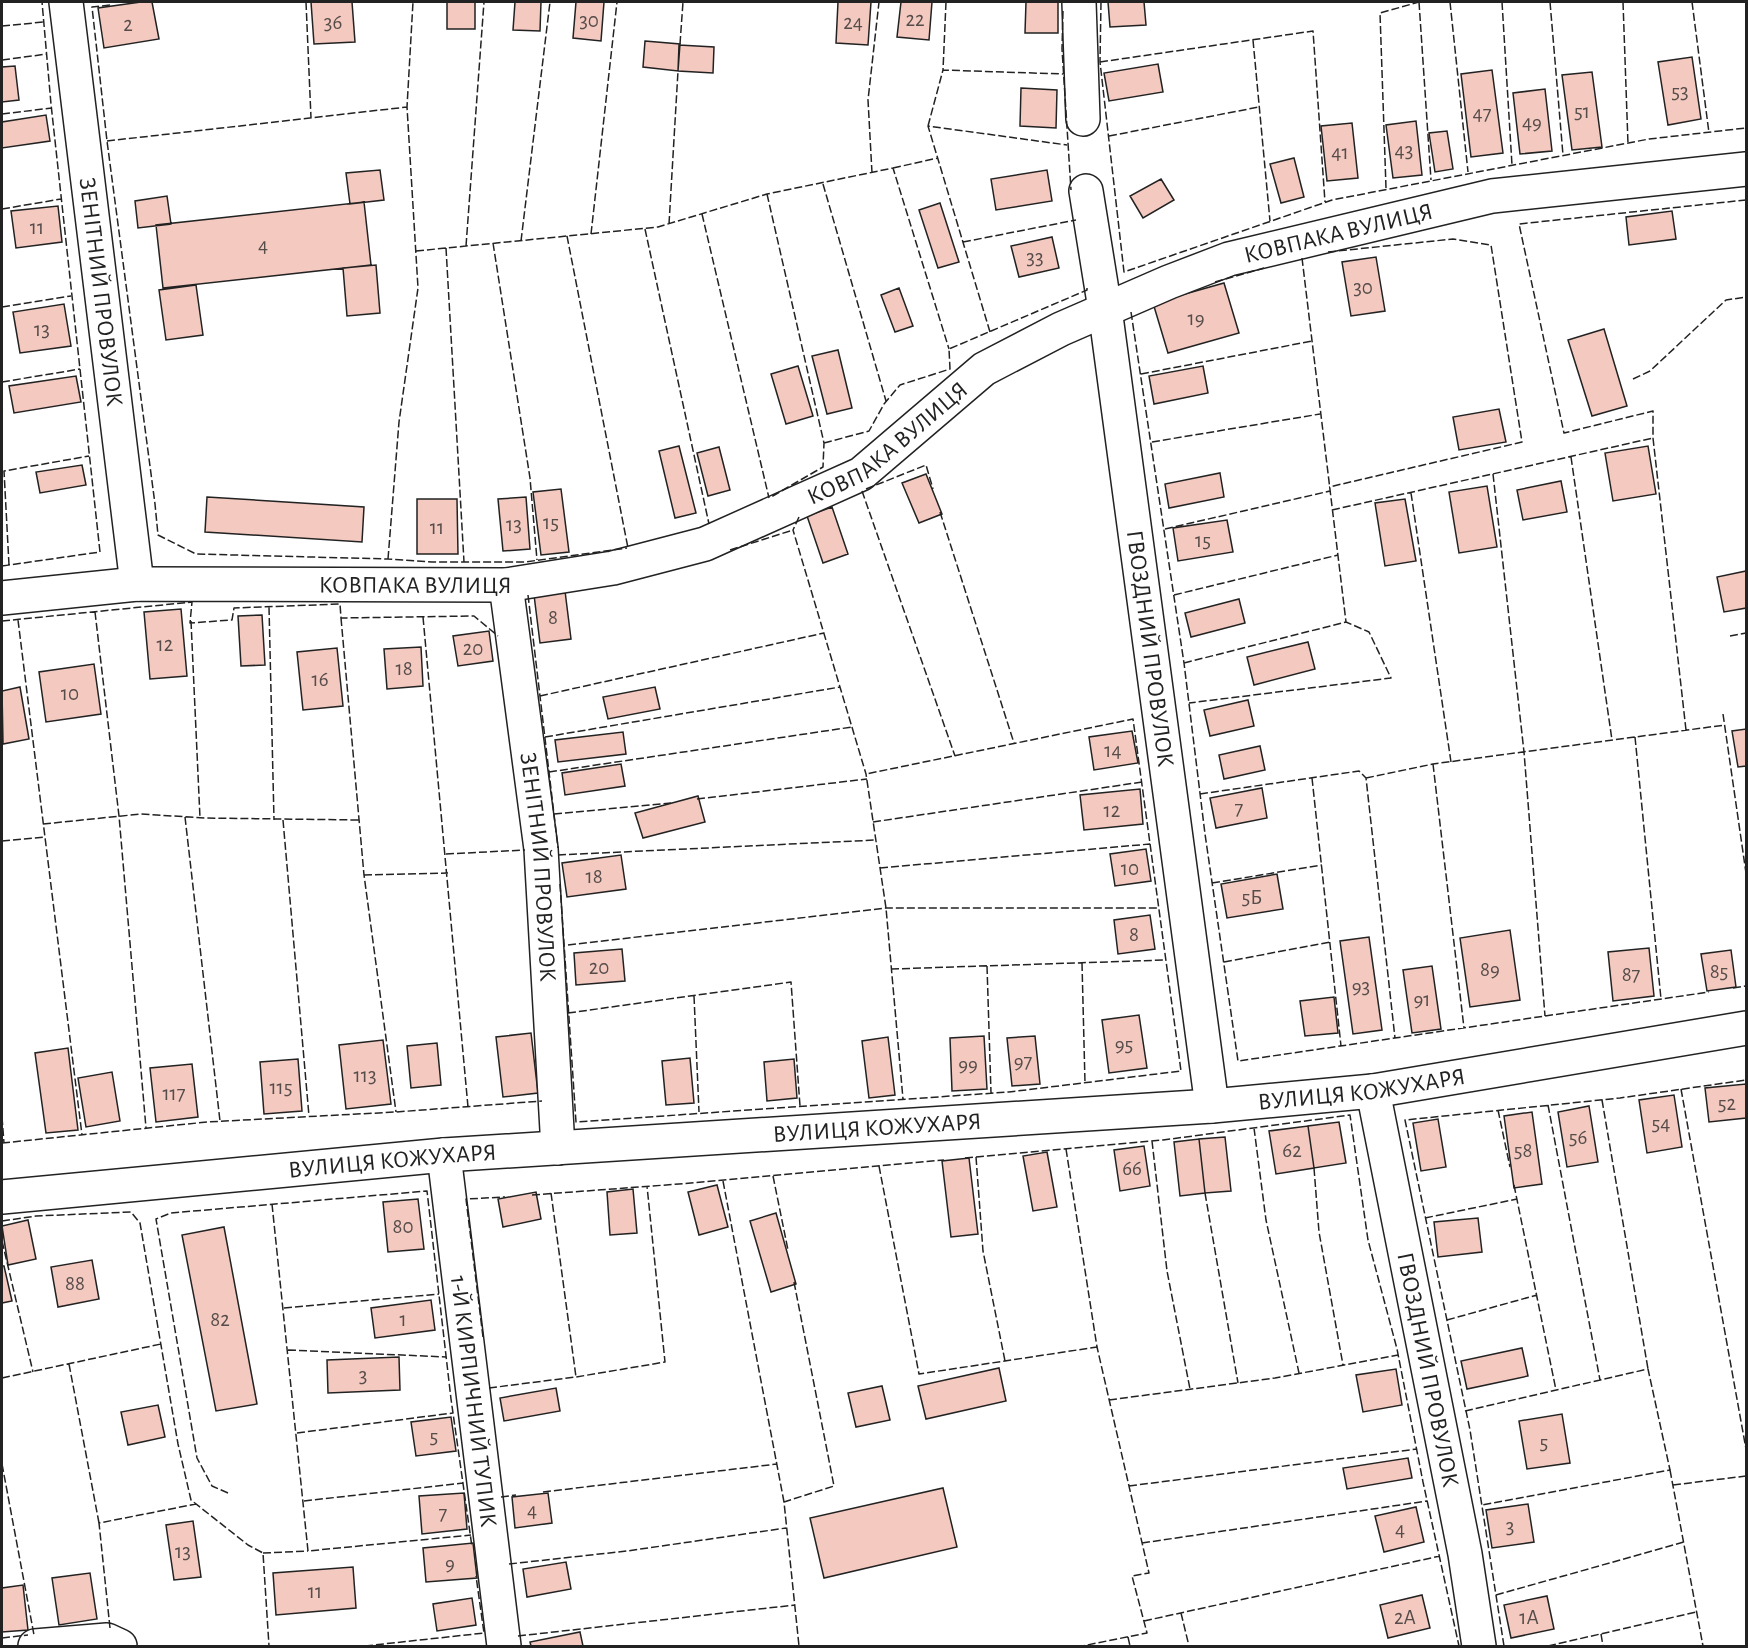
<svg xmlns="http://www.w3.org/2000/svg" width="1748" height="1648" font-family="'Alegreya Sans',sans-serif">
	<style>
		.building { fill: #f3c9c0; stroke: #222; stroke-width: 1.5 }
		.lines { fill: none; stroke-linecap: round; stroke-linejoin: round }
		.minor-casing { stroke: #222; stroke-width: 36 }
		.minor { stroke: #fff; stroke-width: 33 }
		.fence { stroke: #222; stroke-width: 1.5; stroke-dasharray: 8 3; stroke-linecap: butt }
		.labels { text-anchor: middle; stroke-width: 4.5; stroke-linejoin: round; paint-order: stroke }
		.number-label { font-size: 21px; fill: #564c4a }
		.street-label { font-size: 24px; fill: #222; stroke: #fff }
	</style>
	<rect width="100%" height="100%" fill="#fff"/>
	<!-- building -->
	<path class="building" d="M141,2H152L159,39L104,48L98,8Z
		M311,2H352L355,42L314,44Z
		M447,2H475V29H447Z
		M515,2H541L540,31L513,30Z
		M576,2H604L601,41L573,38Z
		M838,2H871L868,45L836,43Z
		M901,2H932L929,40L897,37Z
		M1026,2H1058V33H1025Z
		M1108,2H1144L1146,25L1110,27Z
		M645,41L680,44L678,71L643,67Z
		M679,45L714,47L713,73L678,71Z
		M1692,57L1701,119L1668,125L1658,62Z
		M1158,64L1163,92L1109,101L1104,73Z
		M15,66L19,100L2,102V67Z
		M1492,70L1503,153L1471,157L1461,74Z
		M1592,72L1602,147L1572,150L1562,75Z
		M1021,88L1057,90L1056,128L1020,126Z
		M1545,89L1552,151L1520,154L1513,93Z
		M46,115L50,141L2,148V122Z
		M1416,121L1422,175L1393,178L1386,125Z
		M1352,123L1358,178L1327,181L1321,126Z
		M1447,131L1453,169L1435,172L1429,133Z
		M1294,158L1304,197L1281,203L1270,164Z
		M380,170L384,200L350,204L346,173Z
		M1047,170L1052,201L996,210L991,179Z
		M1161,179L1174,200L1143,218L1130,196Z
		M167,196L171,224L138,228L135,201Z
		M364,202L371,265L163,288L156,225Z
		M940,203L959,262L938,268L919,210Z
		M58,206L62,242L16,248L11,211Z
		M1672,211L1676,239L1629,245L1626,217Z
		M1052,237L1059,268L1019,277L1011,246Z
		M1376,257L1385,311L1351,316L1342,262Z
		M376,265L380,313L347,316L343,268Z
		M1224,283L1239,333L1168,353L1153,303Z
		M196,285L203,335L166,340L159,290Z
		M899,288L913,326L895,332L881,295Z
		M64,304L71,346L20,353L13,312Z
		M1604,329L1627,406L1592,416L1568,340Z
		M838,350L852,408L827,414L812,356Z
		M798,366L813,416L786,424L771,374Z
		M1203,366L1208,393L1154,404L1149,376Z
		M76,376L81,402L14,413L9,386Z
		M1499,409L1506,442L1459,450L1453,417Z
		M679,446L696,513L675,518L659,451Z
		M1648,446L1656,494L1613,501L1605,453Z
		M719,447L730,490L708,496L697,453Z
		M82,465L86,485L40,493L36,472Z
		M1220,473L1224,497L1169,508L1165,484Z
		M926,474L942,514L919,523L902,483Z
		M1561,481L1567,512L1523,520L1517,490Z
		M1487,486L1497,547L1459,553L1449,492Z
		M561,489L569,552L541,555L533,492Z
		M207,497L364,507L362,542L205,532Z
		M526,497L530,549L503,551L498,499Z
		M417,499H457L458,554H417Z
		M1405,499L1416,561L1385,566L1375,503Z
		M832,507L848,554L823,563L807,516Z
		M1227,520L1233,552L1178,561L1173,528Z
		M1746,571V608L1724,612L1717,577Z
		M565,591L571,639L540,643L534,595Z
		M1239,599L1245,623L1191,637L1185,613Z
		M181,609L187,676L150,679L144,612Z
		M262,615L265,665L241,666L238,616Z
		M489,631L493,661L458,666L453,636Z
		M1308,642L1315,669L1254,685L1247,657Z
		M421,647L423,686L387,689L384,649Z
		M337,648L343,706L303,710L297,652Z
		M94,664L101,714L46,722L39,672Z
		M20,687L29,739L3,744L2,691Z
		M655,687L660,709L608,719L603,697Z
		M1248,700L1254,726L1210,736L1204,710Z
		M1746,729V766L1738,767L1732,731Z
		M1132,731L1138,763L1094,770L1089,737Z
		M623,732L626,754L558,762L555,740Z
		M1260,746L1265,770L1224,779L1219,755Z
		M621,764L625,786L565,795L562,773Z
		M1262,788L1267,818L1216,828L1210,798Z
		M1140,789L1143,824L1084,830L1080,795Z
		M698,796L705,822L643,838L635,813Z
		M1146,849L1151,881L1115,886L1110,854Z
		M621,855L626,889L567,897L562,863Z
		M1277,874L1283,909L1227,918L1221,884Z
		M1150,915L1155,949L1118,954L1114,920Z
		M1510,930L1520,1000L1470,1007L1460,938Z
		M1369,937L1382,1030L1353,1034L1340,941Z
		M1649,948L1654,996L1613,1001L1608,952Z
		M622,949L625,981L576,985L574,953Z
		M1731,950L1736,987L1707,991L1701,954Z
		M1432,966L1441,1029L1412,1033L1403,970Z
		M1334,997L1338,1033L1305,1036L1300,1001Z
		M1139,1015L1147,1068L1109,1073L1102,1020Z
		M531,1033L538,1093L503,1097L496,1037Z
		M984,1036L987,1089L952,1091L950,1038Z
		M1035,1036L1040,1084L1012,1086L1007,1038Z
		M888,1037L895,1095L869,1098L862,1041Z
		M383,1040L391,1104L346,1109L339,1045Z
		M437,1043L441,1085L411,1088L407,1046Z
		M68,1048L78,1130L46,1133L35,1053Z
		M690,1058L694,1103L666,1105L662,1061Z
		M298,1059L302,1111L264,1114L260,1062Z
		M794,1059L797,1098L767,1101L764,1062Z
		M192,1064L198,1117L156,1122L150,1068Z
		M112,1072L120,1121L86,1127L78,1078Z
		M1746,1084V1118L1709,1122L1705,1088Z
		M1674,1095L1682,1147L1647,1153L1639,1100Z
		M1589,1106L1598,1162L1567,1167L1558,1112Z
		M1532,1112L1542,1184L1514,1188L1504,1116Z
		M1438,1119L1446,1167L1421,1171L1413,1123Z
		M1339,1122L1346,1163L1314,1168L1308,1126Z
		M1308,1126L1314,1168L1276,1174L1269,1131Z
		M1225,1137L1231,1191L1205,1193L1199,1139Z
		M1199,1139L1205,1193L1180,1196L1174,1142Z
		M1144,1146L1150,1186L1120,1191L1114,1150Z
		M1047,1152L1057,1207L1033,1211L1023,1156Z
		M969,1158L978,1234L951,1237L942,1161Z
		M717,1185L728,1227L699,1235L688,1192Z
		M633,1189L637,1233L610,1235L607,1192Z
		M536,1192L541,1219L503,1227L498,1199Z
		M418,1199L424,1249L388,1252L383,1202Z
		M776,1213L796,1284L771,1292L750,1221Z
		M1478,1218L1482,1252L1438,1257L1434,1222Z
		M28,1220L36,1259L8,1265L2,1226Z
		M224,1227L257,1404L216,1411L182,1235Z
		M92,1260L99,1299L58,1307L51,1267Z
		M2,1266H4L12,1301L2,1303Z
		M431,1300L435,1330L375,1338L371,1308Z
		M1522,1348L1528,1376L1467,1389L1461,1361Z
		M399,1357L400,1390L328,1393L327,1360Z
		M999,1368L1006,1401L926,1419L918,1386Z
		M1396,1369L1402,1405L1363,1412L1356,1375Z
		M882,1386L890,1420L856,1427L848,1393Z
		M556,1388L560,1411L504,1421L500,1398Z
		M158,1405L165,1437L128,1445L121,1412Z
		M1562,1414L1570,1463L1527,1469L1519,1421Z
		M451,1417L456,1451L416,1456L411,1422Z
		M1408,1458L1412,1478L1347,1489L1343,1468Z
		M943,1488L957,1547L824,1578L810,1518Z
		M464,1493L467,1529L422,1534L419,1496Z
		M548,1493L552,1523L515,1528L512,1497Z
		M1528,1504L1534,1542L1492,1548L1486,1510Z
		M1416,1507L1424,1542L1384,1552L1375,1516Z
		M193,1521L201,1577L174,1580L166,1525Z
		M473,1543L477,1578L426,1582L423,1548Z
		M566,1562L571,1589L527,1597L523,1569Z
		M353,1567L356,1608L276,1615L273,1573Z
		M90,1573L97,1619L59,1625L52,1578Z
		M23,1585L28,1630L2,1632V1588Z
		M1422,1595L1430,1628L1388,1638L1380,1605Z
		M1547,1596L1554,1629L1511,1638L1504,1605Z
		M472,1598L476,1625L437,1631L433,1604Z
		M580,1632L583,1646H531L530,1642Z"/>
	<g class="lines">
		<!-- minor casing -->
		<g class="minor-casing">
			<g id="minor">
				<path id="s1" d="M66,2L137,584"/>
				<path d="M1079,2L1083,119"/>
				<path id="s2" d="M1086,191L1105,309L1212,1106"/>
				<path id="s3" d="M506,585L541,849L558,1148"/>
				<path id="s4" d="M2,598L137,584L506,585L613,568L705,544L861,474L984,369L1061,329L1169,282L1229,259L1492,196L1746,169"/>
				<path id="s5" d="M1373,1091L1465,1554L1479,1646"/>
				<path id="s6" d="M444,1155L504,1646"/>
				<path id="s7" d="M2,1197L444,1155L1212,1106L1373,1091L1746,1028"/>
				<path d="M35,1646L107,1640L120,1646"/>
			</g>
		</g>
		<!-- minor -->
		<use href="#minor" class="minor"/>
		<!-- fence -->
		<path class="fence" d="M306,2L311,118
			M946,2L943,70L1063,74
			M1101,2L1100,62L1124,272L1332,200L1649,139L1746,128
			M1419,2L1431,180
			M1450,2L1468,172
			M1502,2L1512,165
			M1550,2L1563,155
			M1623,2L1628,144
			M1692,2L1709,133
			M110,5L92,7L107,141L155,504L158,535L196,554L388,559L432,562H525L627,548
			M1063,11L1062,49L1071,190
			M2,26L44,22
			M1253,40L1270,221
			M680,44L683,2
			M2,60L47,54
			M1100,62L1313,31L1325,202
			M2,114L52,108
			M928,126L943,70
			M1109,136L1259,107
			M107,141L407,107
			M893,168L938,158
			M872,173L868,100L879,2
			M823,184L886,401
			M1386,188L1380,13L1419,2
			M767,194L824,443L823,467L771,497
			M2,209L61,199
			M702,214L769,498
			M669,224L678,71
			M645,229L709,524
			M591,234L617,2
			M567,236L628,548
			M521,241L550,2
			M963,242L1076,220
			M493,243L530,478L537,560
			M466,246L484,2
			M446,248L464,562
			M416,251L658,227L767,194L893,168L949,349
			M1328,252L1453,239L1491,245L1522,442L1329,487
			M1302,258L1346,622
			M1215,282L1264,268
			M2,307L71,296
			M1131,312L1184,663L1205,834L1238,1061L1709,992
			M990,332L928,126L1067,145
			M1141,374L1312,341
			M1633,379L1650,371L1726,300L1746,297
			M2,382L80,369
			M1152,442L1320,414
			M824,443L869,431L884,404L900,385L950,369L949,349L1087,290V288
			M1571,457L1612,740
			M1493,474L1524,752L1545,1016
			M866,489L926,465L933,489
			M862,491L955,756
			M1411,493L1451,762
			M1332,510L1653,438
			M940,512L1014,743
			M799,517L793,530L866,774L886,908L903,1099
			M1165,529L1330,491
			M730,550L793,530
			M388,559L399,422L418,288L407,107L413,2
			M9,565L4,471L89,456
			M2,566L100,552L51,104L42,2
			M528,595L558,848
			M1174,595L1338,555
			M269,607L274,820
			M95,612L119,816L146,1128
			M423,617L468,1107
			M341,618L364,875L396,1112
			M18,620L82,1135
			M2,621L192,602L190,623L232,620L234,608L340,604L341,618L474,616L498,636
			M191,621L200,818
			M1730,636L1746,633
			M1184,663L1346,622L1369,632L1391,678L1189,703
			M540,696L824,633
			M1723,714L1746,873
			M1686,730L1653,438V411L1564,433L1519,224L1746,200
			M545,737L840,687
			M1635,737L1661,999
			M1433,764L1464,1028
			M549,772L852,727
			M1312,778L1341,1046
			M1366,778L1433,764L1725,725
			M1200,794L1359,771L1366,778L1395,1038
			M697,799L867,779
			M554,814L671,803
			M185,817L220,1121
			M283,820L309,1116
			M873,822L1142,782
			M43,824L141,814L205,818L360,820
			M2,841L45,837
			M446,854L525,850
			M558,855L876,840
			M880,868L1150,844
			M364,875L448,873
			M1212,883L1322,865
			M560,884L576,1122L1009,1092L1181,1071L1133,719L866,774
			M568,945L886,908H1159
			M1224,962L1330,942
			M1082,963L1085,1083
			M987,966L991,1093
			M891,969L1166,960
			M1733,988L1746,986
			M694,996L699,1112
			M568,1013L791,982L800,1106
			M1681,1089L1746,1449
			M1602,1100L1648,1369
			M1548,1105L1600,1380
			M1498,1110L1510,1167
			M2,1117L4,1143
			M1254,1128L1266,1220L1299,1373
			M1152,1141L1167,1271L1190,1389
			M2,1143L207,1122L396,1112L542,1101
			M1066,1149L1097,1347L1149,1573L1132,1576L1147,1633L1082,1646
			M976,1157L983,1251L1005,1361
			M965,1158L1163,1140L1350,1115L1368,1240L1397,1349L1423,1482L1459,1646
			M879,1166L919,1374L1097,1347
			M1314,1168L1319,1232L1343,1365
			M773,1176L788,1250
			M723,1181L784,1502
			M1514,1185L1556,1390
			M551,1193L576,1377
			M1205,1193L1238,1383
			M532,1195L679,1184L944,1160
			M272,1204L308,1551L471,1535
			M1425,1218L1517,1199
			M2,1221L36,1216L131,1212L140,1223L178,1444L191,1500L248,1545L263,1553L269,1646
			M2,1241L33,1372
			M794,1282L834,1486L784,1502L799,1646
			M284,1308L439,1294
			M1447,1320L1537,1295
			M483,1337L466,1199L505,1197
			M288,1350L446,1357
			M69,1364L99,1523
			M2,1378L161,1344
			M489,1388L576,1377L665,1362L647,1186
			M1109,1400L1275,1378L1398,1355
			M1465,1411L1648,1369L1670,1470L1482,1505
			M297,1433L453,1413
			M2,1464L34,1635
			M1670,1470L1703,1646
			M1673,1485L1746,1476
			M1129,1486L1417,1449
			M543,1492L777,1464
			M228,1493L212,1486L197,1458L156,1219L171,1213L427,1191L451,1399L472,1547
			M501,1497L516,1495
			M304,1501L463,1483
			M1142,1543L1427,1501
			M263,1553L308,1551
			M509,1564L627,1551L786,1528
			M1496,1595L1684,1542
			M1181,1613L1189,1646
			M1144,1621L1440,1556
			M110,1628L99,1523L196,1504
			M1601,1634L1603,1646
			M518,1636L795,1605
			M1128,1637L1130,1646
			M2,1638L28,1635
			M365,1646L484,1633L476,1576
			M1504,1646L1470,1430L1405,1120L1620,1098L1746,1080
			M1548,1646L1696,1612"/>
	</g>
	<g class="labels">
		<!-- number labels -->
		<g class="number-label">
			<text x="915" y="26">22</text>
			<text x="589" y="27">30</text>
			<text x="333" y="29">36</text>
			<text x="853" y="29">24</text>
			<text x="128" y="31">2</text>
			<text x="1680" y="98">53</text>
			<text x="1582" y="118">51</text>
			<text x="1482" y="120">47</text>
			<text x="1532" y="129">49</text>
			<text x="1404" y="157">43</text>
			<text x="1340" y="159">41</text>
			<text x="37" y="234">11</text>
			<text x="263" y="252">4</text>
			<text x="1035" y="264">33</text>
			<text x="1363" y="294">30</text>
			<text x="1196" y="325">19</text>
			<text x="42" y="336">13</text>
			<text x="551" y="529">15</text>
			<text x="514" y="531">13</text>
			<text x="437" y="534">11</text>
			<text x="1203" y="547">15</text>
			<text x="553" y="624">8</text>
			<text x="165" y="651">12</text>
			<text x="473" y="655">20</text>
			<text x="404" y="675">18</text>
			<text x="320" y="686">16</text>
			<text x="70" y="700">10</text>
			<text x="1113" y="757">14</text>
			<text x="1239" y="815">7</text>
			<text x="1112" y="817">12</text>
			<text x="1130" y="875">10</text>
			<text x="594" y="883">18</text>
			<text x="1252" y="904">5Б</text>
			<text x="1134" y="941">8</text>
			<text x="599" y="974">20</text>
			<text x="1490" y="976">89</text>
			<text x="1719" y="978">85</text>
			<text x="1631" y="981">87</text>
			<text x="1361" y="993">93</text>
			<text x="1422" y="1006">91</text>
			<text x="1124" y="1051">95</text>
			<text x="1023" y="1068">97</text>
			<text x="968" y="1071">99</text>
			<text x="365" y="1082">113</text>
			<text x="281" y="1094">115</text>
			<text x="174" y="1100">117</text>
			<text x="1727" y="1110">52</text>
			<text x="1661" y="1130">54</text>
			<text x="1578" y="1144">56</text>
			<text x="1292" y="1157">62</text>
			<text x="1523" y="1157">58</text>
			<text x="1132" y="1175">66</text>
			<text x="403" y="1233">80</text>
			<text x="75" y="1290">88</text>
			<text x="220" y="1326">82</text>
			<text x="403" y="1326">1</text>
			<text x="363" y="1382">3</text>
			<text x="434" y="1443">5</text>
			<text x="1544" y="1449">5</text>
			<text x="532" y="1517">4</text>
			<text x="443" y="1520">7</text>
			<text x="1510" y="1533">3</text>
			<text x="1400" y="1536">4</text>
			<text x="183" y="1558">13</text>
			<text x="450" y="1570">9</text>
			<text x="315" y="1598">11</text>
			<text x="1405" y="1624">2А</text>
			<text x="1529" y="1624">1А</text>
		</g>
		<!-- street labels -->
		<g class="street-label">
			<text dy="8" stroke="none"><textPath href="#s4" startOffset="1422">КОВПАКА ВУЛИЦЯ</textPath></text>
			<text dy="8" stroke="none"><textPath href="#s1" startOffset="292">ЗЕНІТНИЙ ПРОВУЛОК</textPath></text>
			<text dy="8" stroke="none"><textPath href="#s4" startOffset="918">КОВПАКА ВУЛИЦЯ</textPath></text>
			<text dy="8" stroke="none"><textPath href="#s4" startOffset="414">КОВПАКА ВУЛИЦЯ</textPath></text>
			<text dy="8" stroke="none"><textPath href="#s2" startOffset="462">ГВОЗДНИЙ ПРОВУЛОК</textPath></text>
			<text dy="8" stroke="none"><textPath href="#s3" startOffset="284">ЗЕНІТНИЙ ПРОВУЛОК</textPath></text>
			<text dy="8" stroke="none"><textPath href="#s7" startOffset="1364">ВУЛИЦЯ КОЖУХАРЯ</textPath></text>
			<text dy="8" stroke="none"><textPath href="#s7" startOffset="878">ВУЛИЦЯ КОЖУХАРЯ</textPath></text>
			<text dy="8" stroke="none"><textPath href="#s7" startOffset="392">ВУЛИЦЯ КОЖУХАРЯ</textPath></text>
			<text dy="8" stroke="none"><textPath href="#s5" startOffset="284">ГВОЗДНИЙ ПРОВУЛОК</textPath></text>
			<text dy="8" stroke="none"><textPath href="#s6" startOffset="248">1-Й КИРПИЧНИЙ ТУПИК</textPath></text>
		</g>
	</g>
	<!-- border -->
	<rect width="1748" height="1648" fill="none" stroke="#222222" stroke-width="6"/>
</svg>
